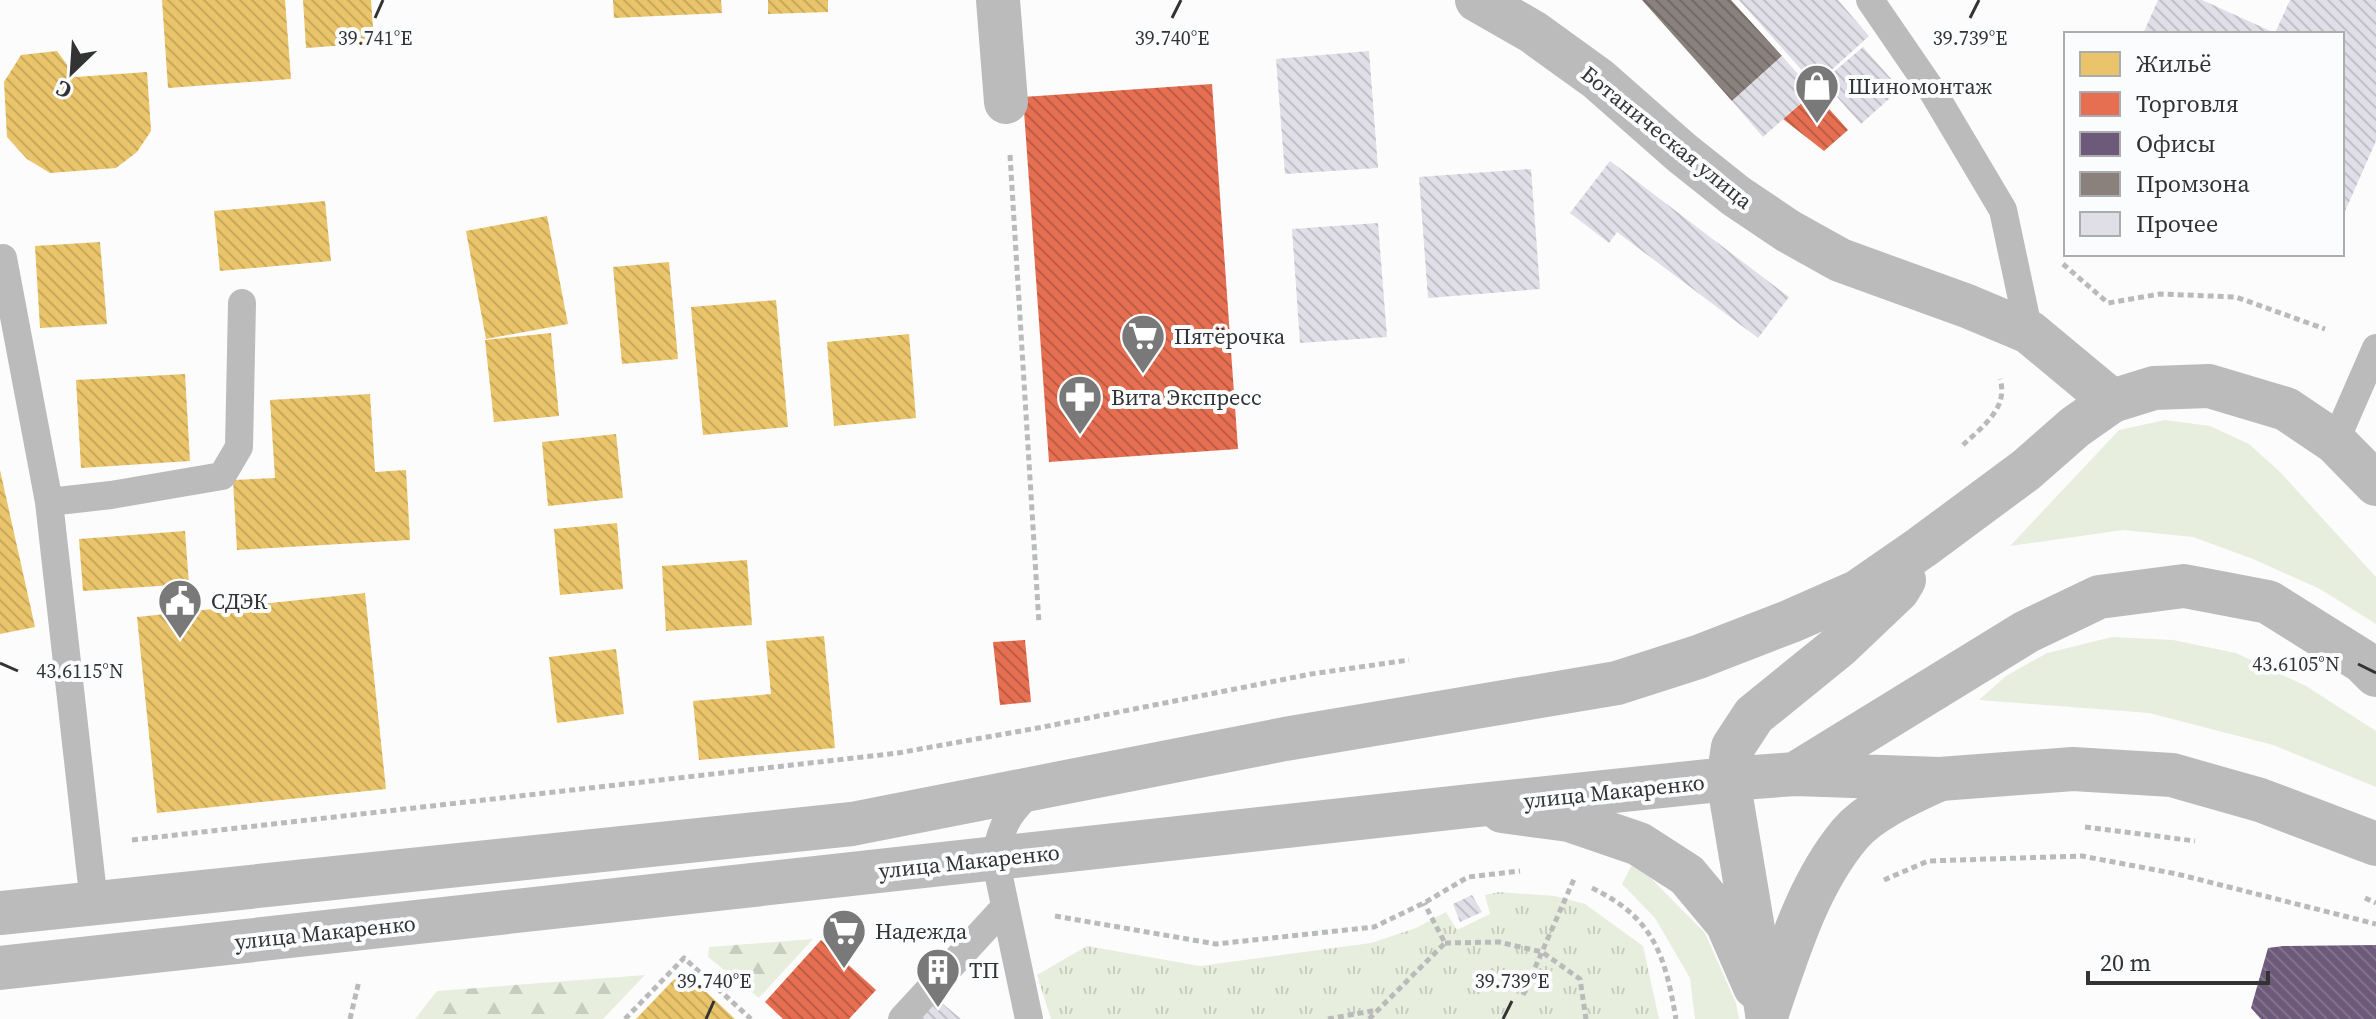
<svg xmlns="http://www.w3.org/2000/svg" width="2376" height="1019" font-family="'Source Serif 4',serif">
	<style>
		.grass { fill: #e8eedd }
		.forest { fill: url(#forest-firs) }
		.park { fill: url(#park-tufts) }
		.homes { fill: url(#homes-back-hatch) }
		.shops { fill: url(#shops-back-hatch) }
		.offices { fill: url(#offices-back-hatch) }
		.industry { fill: url(#industry-back-hatch) }
		.building { fill: url(#building-back-hatch) }
		.lines { fill: none; stroke-linecap: round; stroke-linejoin: round }
		.path { stroke: #b9baba; stroke-width: 5; stroke-dasharray: 6 4; stroke-linecap: butt }
		.service { stroke: #bbb; stroke-width: 28 }
		.minor { stroke: #bbb; stroke-width: 44 }
		.tertiary { stroke: #bbb; stroke-width: 44 }
		.ticks { fill: none; stroke: #333334; stroke-width: 3 }
		.labels { text-anchor: middle; stroke-width: 8; stroke-linejoin: round; paint-order: stroke }
		.poi-label { font-size: 22px; fill: #333334; stroke: #fbfcfd; text-anchor: start }
		.street-label { font-size: 22px; fill: #333334; stroke: #fbfcfd }
		.ticks-label { font-size: 20px; text-anchor: middle; fill: #333334; stroke: #fbfcfd; stroke-width: 8; stroke-linejoin: round; paint-order: stroke }
	</style>
	<defs>
		<pattern id="forest-firs" width="22" height="20" patternUnits="userSpaceOnUse" patternTransform="scale(2)"><rect width="22" height="20" fill="#e8eedd"/><path d="M5 1l3.5 6h-7zM16 11l3.5 6h-7z" fill="#c7cdbe"/></pattern>
		<pattern id="park-tufts" width="24" height="20" patternUnits="userSpaceOnUse" patternTransform="scale(2)"><rect width="24" height="20" fill="#e8eedd"/><path d="M3 7l-1-3M5 7V3M7 7l1-3M15 17l-1-3M17 17v-4M19 17l1-3" fill="none" stroke="#c7cdbe"/></pattern>
		<pattern id="homes-back-hatch" width="6" height="6" patternUnits="userSpaceOnUse" patternTransform="scale(2)"><rect width="6" height="6" fill="#e9c46a"/><path d="M-1 5l2 2M0 0l6 6M5-1l2 2" fill="none" stroke="#c8a95c"/></pattern>
		<pattern id="shops-back-hatch" width="6" height="6" patternUnits="userSpaceOnUse" patternTransform="scale(2)"><rect width="6" height="6" fill="#e76f51"/><path d="M-1 5l2 2M0 0l6 6M5-1l2 2" fill="none" stroke="#bc5c44"/></pattern>
		<pattern id="offices-back-hatch" width="6" height="6" patternUnits="userSpaceOnUse" patternTransform="scale(2)"><rect width="6" height="6" fill="#6d597a"/><path d="M-1 5l2 2M0 0l6 6M5-1l2 2" fill="none" stroke="#82738c"/></pattern>
		<pattern id="industry-back-hatch" width="6" height="6" patternUnits="userSpaceOnUse" patternTransform="scale(2)"><rect width="6" height="6" fill="#8a817c"/><path d="M-1 5l2 2M0 0l6 6M5-1l2 2" fill="none" stroke="#716a66"/></pattern>
		<pattern id="building-back-hatch" width="6" height="6" patternUnits="userSpaceOnUse" patternTransform="scale(2)"><rect width="6" height="6" fill="#e0dee7"/><path d="M-1 5l2 2M0 0l6 6M5-1l2 2" fill="none" stroke="#c1bfc7"/></pattern>
	</defs>
	<rect width="100%" height="100%" fill="#fcfcfc"/>
	<!-- grass -->
	<path class="grass" d="M2165,420L2210,426L2249,444L2280,472L2376,577V624L2320,589L2253,559L2193,537L2123,530L2010,546L2119,430Z
		M2112,637L2173,640L2236,653L2306,686L2376,731V787L2273,745L2149,713L1979,700L2006,676L2047,653Z
		M1634,861L1705,933L1736,1003L1739,1019H1695L1690,978L1655,918L1622,884Z"/>
	<!-- forest -->
	<path class="forest" d="M813,939L759,998L708,957L709,947Z
		M645,975L603,1019H415L437,991Z"/>
	<!-- park -->
	<path class="park" d="M1499,892L1555,896L1585,904L1643,946L1659,1019H1051L1037,975L1087,946L1200,966L1371,943L1416,928L1446,912L1457,930L1490,914L1485,895Z"/>
	<!-- homes -->
	<path class="homes" d="M162,0H285L291,79L168,88Z
		M303,0H371L374,43L306,48Z
		M613,0H721L722,13L614,18Z
		M768,0H828V12L768,14Z
		M57,51L76,77L147,72L151,131L137,152L116,168L50,173L27,159L7,137L4,82L21,55Z
		M325,201L331,261L220,271L214,211Z
		M547,216L568,324L486,339L466,231Z
		M100,242L107,324L40,328L35,246Z
		M669,262L678,359L622,364L613,267Z
		M776,300L788,427L703,435L691,307Z
		M551,333L559,416L494,422L485,340Z
		M909,334L916,418L834,426L827,342Z
		M185,374L190,461L81,468L76,380Z
		M370,394L375,472L406,470L410,540L237,550L233,480L275,478L270,400Z
		M616,434L623,498L548,506L542,442Z
		M0,470L35,627L0,634Z
		M617,523L623,589L560,595L554,529Z
		M185,531L189,584L83,591L79,539Z
		M747,560L752,625L666,631L662,566Z
		M365,593L386,789L157,813L137,617Z
		M824,636L835,748L699,760L693,701L771,694L766,641Z
		M616,649L624,714L557,723L549,657Z
		M683,970L735,1019H636Z"/>
	<!-- shops -->
	<path class="shops" d="M1212,84L1238,449L1049,462L1023,97Z
		M1814,92L1848,130L1824,151L1783,119Z
		M1025,640L1031,702L1000,705L993,642Z
		M821,940L876,990L849,1019H783L765,1002Z"/>
	<!-- offices -->
	<path class="offices" d="M2376,945V1019H2261L2251,1008L2268,948L2283,946Z"/>
	<!-- industry -->
	<path class="industry" d="M1642,0H1731L1782,56L1732,101Z"/>
	<!-- building -->
	<path class="building" d="M1739,0H1838L1869,36L1815,85Z
		M2158,0H2202L2275,33L2290,0H2376V141L2342,218V34H2143Z
		M1863,47L1900,89L1861,124L1823,81Z
		M1369,51L1378,168L1285,174L1276,59Z
		M1782,56L1814,92L1763,137L1732,101Z
		M1610,161L1789,297L1758,338L1617,232L1609,243L1570,213Z
		M1531,169L1540,289L1428,298L1419,177Z
		M1378,223L1387,337L1300,343L1292,229Z
		M1472,895L1482,912L1460,922L1453,904Z
		M936,998L961,1019H919Z"/>
	<g class="lines">
		<!-- path -->
		<path class="path" d="M1010,155L1039,624
			M2063,264L2108,303L2160,294L2236,297L2325,329
			M1963,445C1982,427 2009,408 2000,379
			M2085,827L2195,841
			M132,840L898,753L1043,727L1311,674L1409,660
			M1884,880L1928,861L2082,856L2177,874L2376,924
			M1592,888C1654,918 1665,955 1676,1019
			M2365,898L2376,903
			M1055,916L1216,944L1374,927L1424,903L1468,877L1520,871
			M1445,943L1499,942L1542,952L1580,979L1586,1019
			M1523,995L1574,879
			M350,1019L359,981
			M625,1019L684,958L751,1019
			M1328,1019L1377,1010
			M1369,1019L1445,943L1424,903"/>
		<!-- service -->
		<path class="service" d="M1870,0L1933,92L2003,210L2029,332
			M3,258L49,502L94,903
			M2335,442L2376,348
			M49,502L111,495L222,476L239,447L242,303
			M902,1019L1005,907
			M1029,1019L995,858C1002,822 1009,813 1034,788"/>
		<!-- minor -->
		<path class="minor" d="M998,0L1006,102
			M1477,0L1533,32L1598,79L1682,153L1736,196L1788,231L1840,260L1967,306L2029,332L2112,401
			M1502,811L1569,820L1639,844L1687,875L1727,923L1755,987
			M1767,1013C1788,952 1808,884 1850,834C1870,810 1912,792 1940,779"/>
		<!-- tertiary -->
		<path class="tertiary" d="M1795,774L2026,632L2099,597L2184,586L2268,602L2362,661L2376,675
			M0,913L852,824L1285,739L1617,683L1698,657L1791,621L1857,592L1922,547L2026,470L2075,427L2112,401L2154,388L2209,386L2286,409L2335,442L2376,484
			M0,968L1469,806L1728,779L1795,774L1940,779L2073,769L2172,775L2260,800L2376,844
			M1767,1013L1728,779L1733,747L1754,715L1838,647L1898,590L1904,580"/>
	</g>
	<!-- ticks -->
	<path class="ticks" d="M375,18L383,0M1172,18L1181,0M1970,18L1979,0M0,663L18,671M2358,664L2376,673M706,1019L714,1001M1503,1019L1512,1001"/>
	<!-- icons -->
	<defs>
		<g id="shop-pin" transform="scale(2.3)"><path d="M0 17L-7.5 6A9.5 9.5 0 1 1 7.5 6Z" fill="#79797a" stroke="#fbfcfd"/><path d="M-5-2.5h2.3a2.7 3.5 0 0 1 5.4 0H5L5.5 6h-11ZM-1.5-2.5h3a1.5 2.3 0 0 0-3 0Z" fill="#fff"/></g>
		<g id="supermarket-pin" transform="scale(2.3)"><path d="M0 17L-7.5 6A9.5 9.5 0 1 1 7.5 6Z" fill="#79797a" stroke="#fbfcfd"/><path d="M-6-5.5h2.5l.6 2H6L4.5 2H-2.5L-4.4-4H-6ZM-1.5 3.2a1.3 1.3 0 1 0 .1 0ZM3 3.2a1.3 1.3 0 1 0 .1 0Z" fill="#fff"/></g>
		<g id="pharmacy-pin" transform="scale(2.3)"><path d="M0 17L-7.5 6A9.5 9.5 0 1 1 7.5 6Z" fill="#79797a" stroke="#fbfcfd"/><path d="M-2-6h4v4h4v4h-4v4h-4v-4h-4v-4h4Z" fill="#fff"/></g>
		<g id="civic-pin" transform="scale(2.3)"><path d="M0 17L-7.5 6A9.5 9.5 0 1 1 7.5 6Z" fill="#79797a" stroke="#fbfcfd"/><path d="M-.6-6.5H3V-4.5H.6V-3L4-1V1h2V6H-6V1h2V-1L-.6-3ZM-1.2 2.5V6h2.4V2.5Z" fill="#fff"/></g>
		<g id="building-pin" transform="scale(2.3)"><path d="M0 17L-7.5 6A9.5 9.5 0 1 1 7.5 6Z" fill="#79797a" stroke="#fbfcfd"/><path d="M-4-6H4V6H1V3H-1V6H-4ZM-2.5-4.3h1.7v1.8h-1.7ZM.8-4.3h1.7v1.8H.8ZM-2.5-1h1.7V.8h-1.7ZM.8-1h1.7V.8H.8Z" fill="#fff"/></g>
	</defs>
	<g fill-rule="evenodd">
		<use href="#shop-pin" x="1817" y="86"/>
		<use href="#supermarket-pin" x="1143" y="336"/>
		<use href="#pharmacy-pin" x="1080" y="397"/>
		<use href="#civic-pin" x="180" y="601"/>
		<use href="#supermarket-pin" x="844" y="931"/>
		<use href="#building-pin" x="938" y="970"/>
	</g>
	<g class="labels">
		<!-- poi labels -->
		<g class="poi-label">
			<text x="1848" y="94">Шиномонтаж</text>
			<text x="1174" y="344">Пятёрочка</text>
			<text x="1111" y="405">Вита Экспресс</text>
			<text x="211" y="609">СДЭК</text>
			<text x="875" y="939">Надежда</text>
			<text x="969" y="978">ТП</text>
		</g>
		<!-- street labels -->
		<g class="street-label">
			<text transform="translate(1667 137) rotate(39)" y="8">Ботаническая улица</text>
			<text transform="translate(1614 791) rotate(-6)" y="8">улица Макаренко</text>
			<text transform="translate(969 861) rotate(-6)" y="8">улица Макаренко</text>
			<text transform="translate(325 932) rotate(-6)" y="8">улица Макаренко</text>
		</g>
	</g>
	<g class="ticks-label">
		<text x="375" y="45">39.741°E</text>
		<text x="1172" y="45">39.740°E</text>
		<text x="1970" y="45">39.739°E</text>
		<text x="2296" y="671">43.6105°N</text>
		<text x="80" y="678">43.6115°N</text>
		<text x="714" y="988">39.740°E</text>
		<text x="1512" y="988">39.739°E</text>
	</g>
	<!-- legend -->
	<rect x="2064" y="32" width="280" height="224" fill="#fbfcfd" stroke="#abacad" stroke-width="2"/>
	<rect x="2080" y="52" width="40" height="24" fill="#e9c46a" stroke="#abacad" stroke-width="2"/>
	<text x="2136" y="72" font-size="24" fill="#333334">Жильё</text>
	<rect x="2080" y="92" width="40" height="24" fill="#e76f51" stroke="#abacad" stroke-width="2"/>
	<text x="2136" y="112" font-size="24" fill="#333334">Торговля</text>
	<rect x="2080" y="132" width="40" height="24" fill="#6d597a" stroke="#abacad" stroke-width="2"/>
	<text x="2136" y="152" font-size="24" fill="#333334">Офисы</text>
	<rect x="2080" y="172" width="40" height="24" fill="#8a817c" stroke="#abacad" stroke-width="2"/>
	<text x="2136" y="192" font-size="24" fill="#333334">Промзона</text>
	<rect x="2080" y="212" width="40" height="24" fill="#e0dee7" stroke="#abacad" stroke-width="2"/>
	<text x="2136" y="232" font-size="24" fill="#333334">Прочее</text>
	<!-- north arrow -->
	<g transform="translate(72 72) rotate(205)" stroke="#fbfcfd" stroke-width="6" paint-order="stroke">
	<path d="M0-6L14 30L0 20L-14 30Z" fill="#333334"/>
	<text y="-12" font-size="22" font-weight="bold" text-anchor="middle" fill="#333334">С</text>
	</g>
	<!-- scale -->
	<path d="M2088 971v12h180v-12" fill="none" stroke="#333334" stroke-width="4"/>
	<text x="2100" y="971" font-size="24" fill="#333334" stroke="#fbfcfd" stroke-width="6" paint-order="stroke">20 m</text>
</svg>
